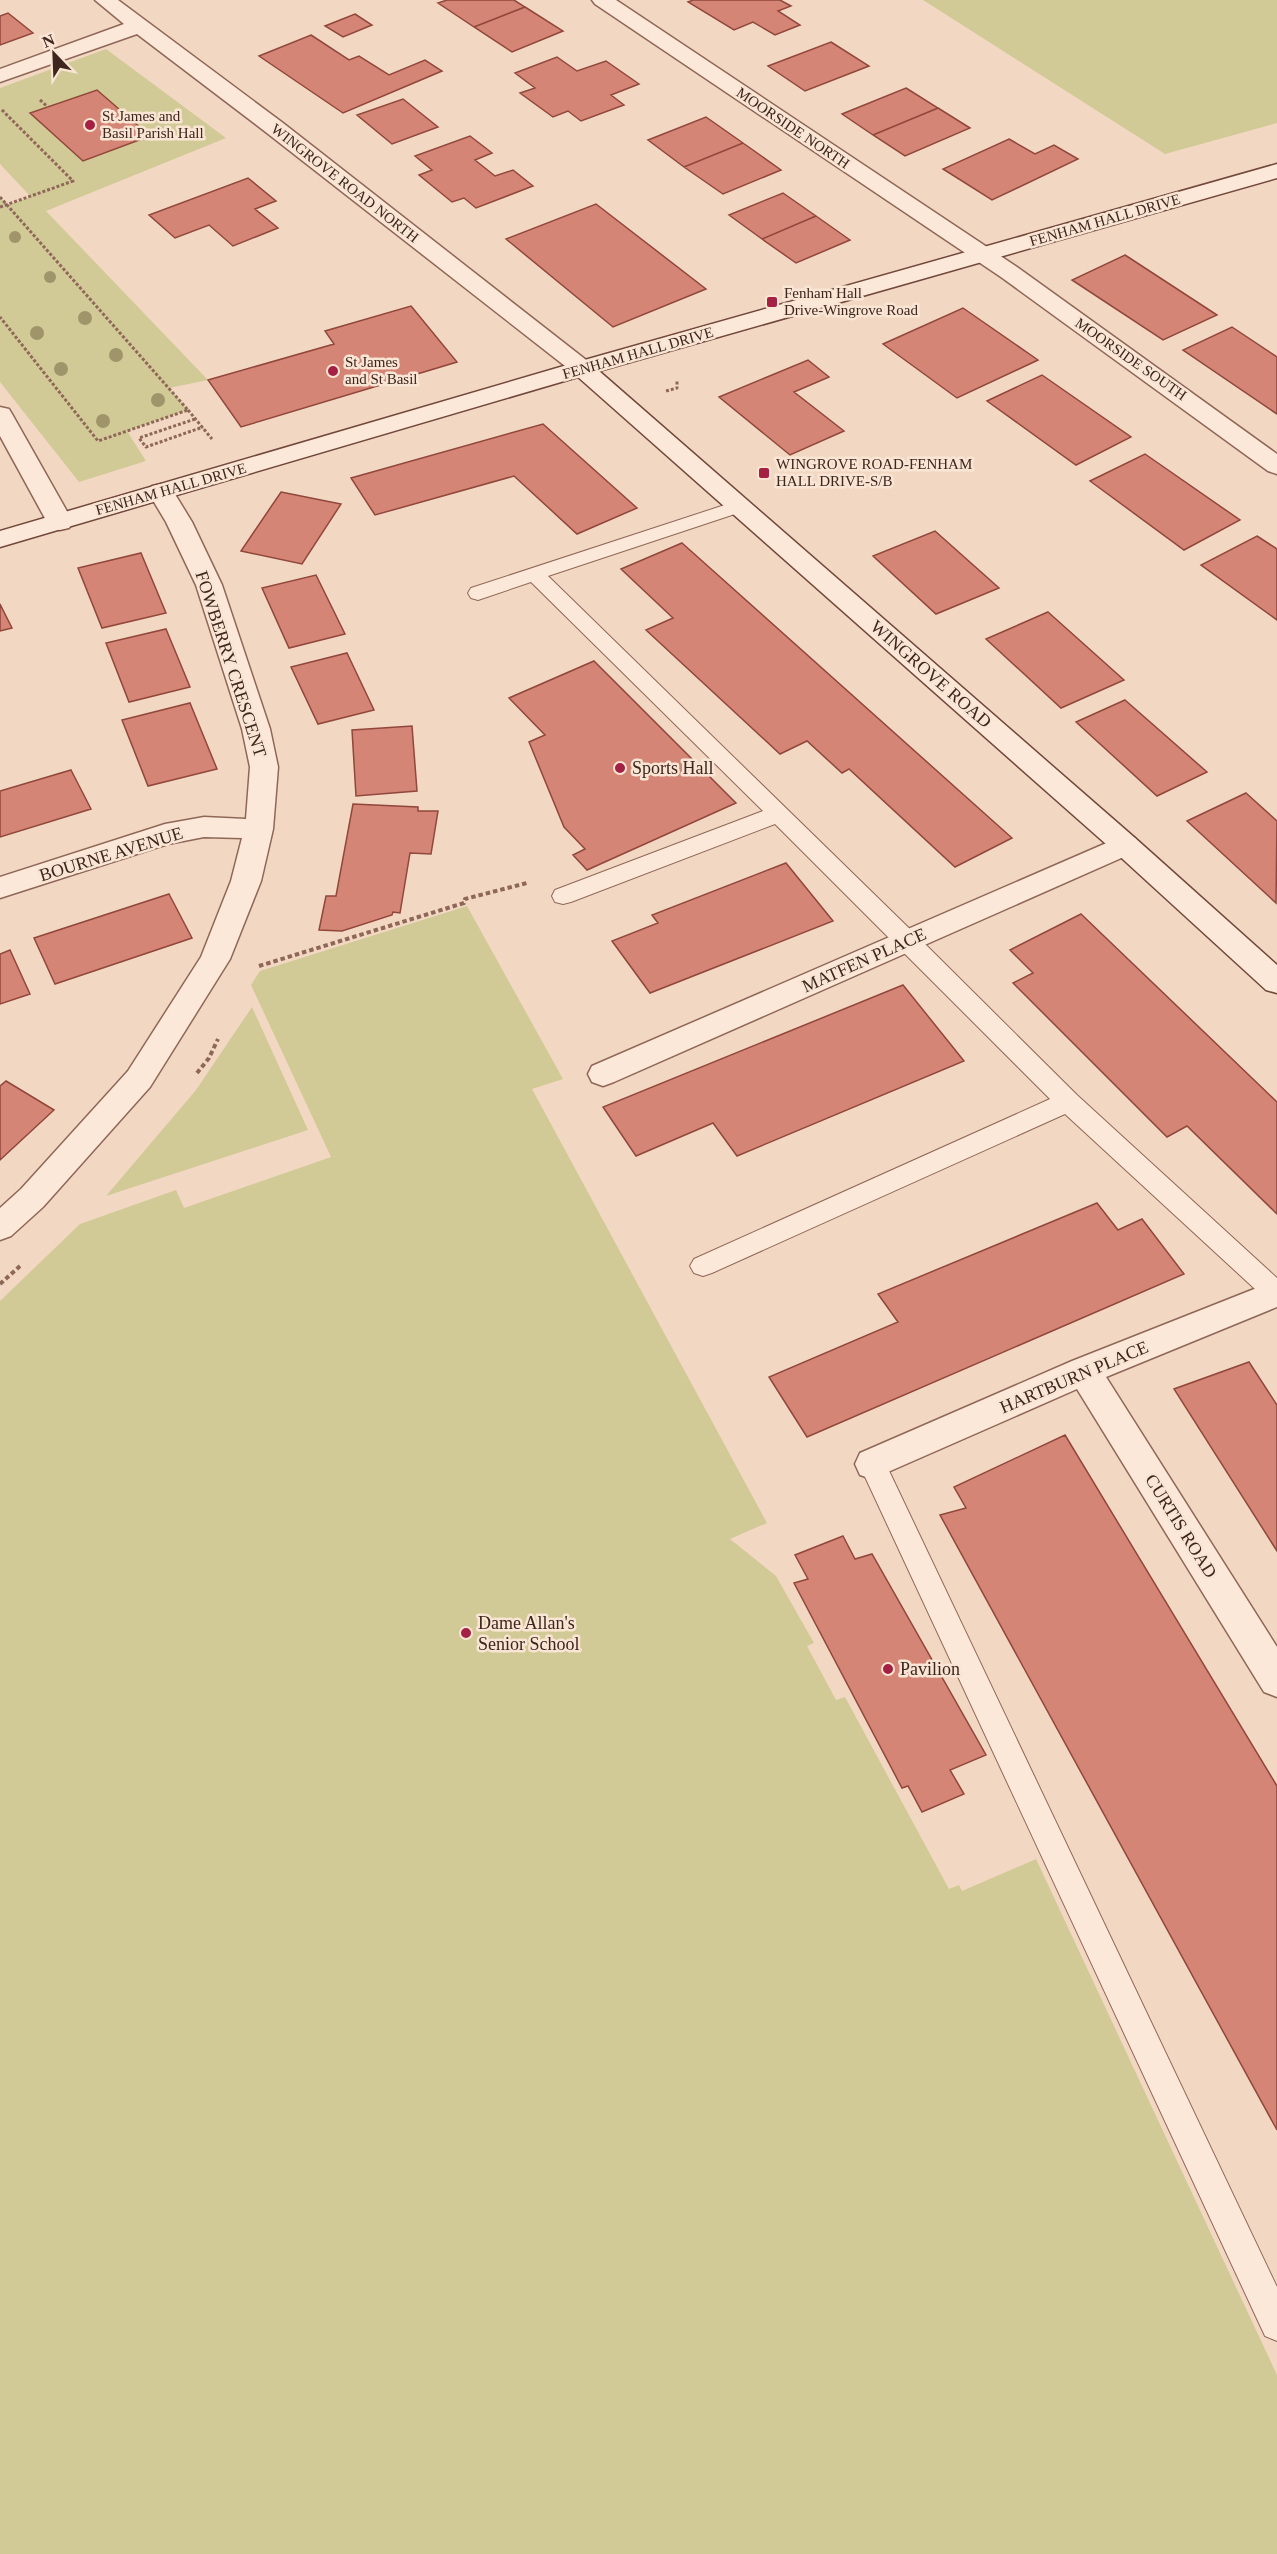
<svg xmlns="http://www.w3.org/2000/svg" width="1277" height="2554" font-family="Georgia,serif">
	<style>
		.green { fill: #d2ca96 }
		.building { fill: #d48575; stroke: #91473b; stroke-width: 1.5 }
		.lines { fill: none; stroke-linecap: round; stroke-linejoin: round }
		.lane-casing { stroke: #8f6758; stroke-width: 2 }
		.street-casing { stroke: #8f6758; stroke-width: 3 }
		.secondary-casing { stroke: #71483b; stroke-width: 3 }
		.path-far1 { stroke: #8f6758; stroke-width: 3; stroke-dasharray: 3 2; stroke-linecap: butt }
		.path { stroke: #8f6758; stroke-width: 4; stroke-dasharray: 4.5 3; stroke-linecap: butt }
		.lane { fill: #fce8d8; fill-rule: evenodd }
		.street { fill: #fce8d8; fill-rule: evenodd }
		.secondary { fill: #fce8d8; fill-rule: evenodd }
		.tree { fill: #a0946a }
		.poi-dot { fill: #a42143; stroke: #f9e5d4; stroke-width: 2 }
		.labels { text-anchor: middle; stroke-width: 5; stroke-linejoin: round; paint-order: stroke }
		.far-poi-label { font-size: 15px; fill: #3e251d; stroke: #f9e5d4; text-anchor: start }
		.far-street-label { font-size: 15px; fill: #3e251d; stroke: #f9e5d4 }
		.street-label { font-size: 18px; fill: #3e251d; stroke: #f9e5d4 }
		.poi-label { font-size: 18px; fill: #3e251d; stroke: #f9e5d4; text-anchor: start }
	</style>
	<rect width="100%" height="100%" fill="#f2d8c3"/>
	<!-- green -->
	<path class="green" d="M923,0H1277V123L1165,154Z
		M106,49L226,138L46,211L208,380L169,388L188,410L127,431L146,461L79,482L0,382V197L8,205L31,197L0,164V88Z
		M467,906L563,1079L532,1089L767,1523L730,1539L776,1576L814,1643L807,1646L836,1700L845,1697L949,1889L959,1885L962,1891L1036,1859L1277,2375V2554H0V1301L80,1224L176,1190L184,1208L331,1157L251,985L260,971Z
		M252,1007L308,1130L106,1196L196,1090Z"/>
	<!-- building -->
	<path class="building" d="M447,0H514L525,7L474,27L438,3Z
		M693,0H780L791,6L778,11L800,25L775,35L753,22L734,30L688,2Z
		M525,7L563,31L512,52L474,27Z
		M8,13L33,33L0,45V16Z
		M355,14L372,25L343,37L325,26Z
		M311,35L349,60L359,56L389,75L425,60L442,71L343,113L259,56Z
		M831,42L869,66L805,91L768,66Z
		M557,57L577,71L606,61L639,84L611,95L624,105L581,121L568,111L553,117L520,93L535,88L515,73Z
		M906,88L938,108L873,135L842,114Z
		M97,90L150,136L83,161L30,113Z
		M403,99L438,127L392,144L357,115Z
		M938,108L970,128L905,156L873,135Z
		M706,117L743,143L684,167L648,140Z
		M470,136L492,153L475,160L495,176L513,170L533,186L476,208L464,198L452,202L419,175L432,170L415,156Z
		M1009,139L1035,154L1054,145L1078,159L992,200L943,169Z
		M743,143L781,170L723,194L684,167Z
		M248,178L276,201L255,209L278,228L233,246L209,225L175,238L149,215Z
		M783,193L816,216L762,239L729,215Z
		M596,204L706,289L613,327L506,239Z
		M816,216L850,240L796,263L762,239Z
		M1125,255L1217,315L1163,340L1072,280Z
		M411,306L457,362L241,427L208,380L334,344L325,331Z
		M963,308L1038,360L957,398L883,344Z
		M1232,327L1277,357V414L1183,350Z
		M808,360L829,377L794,392L844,431L790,455L719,397Z
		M1042,375L1131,437L1076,465L987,401Z
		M543,424L637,508L577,534L514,476L375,515L351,478Z
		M1145,454L1240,520L1184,550L1090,481Z
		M281,492L341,504L302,564L241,551Z
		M935,531L999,588L936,614L873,556Z
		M1257,536L1277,549V620L1201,565Z
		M682,543L1012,838L955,867L849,769L842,773L807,741L780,754L646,630L673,618L621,569Z
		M141,553L166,613L102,628L78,568Z
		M316,575L345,634L289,648L262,588Z
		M0,604L12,628L0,631Z
		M1048,612L1124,680L1061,708L986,639Z
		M166,629L190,687L129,702L106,643Z
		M347,653L374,710L318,724L291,667Z
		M594,661L736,803L587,870L573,855L585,849L564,827L529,742L545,735L509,698Z
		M1125,700L1207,772L1157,796L1076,722Z
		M190,703L217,769L148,786L122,720Z
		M412,726L417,791L356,796L352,730Z
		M71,770L91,809L0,837V791Z
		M1246,793L1277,821L1276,903L1187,821Z
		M353,804L418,807V811H438L431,854L410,853L400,913L393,912L392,915L342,931L319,930L326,896H336Z
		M786,863L833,921L650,993L612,941L658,923L652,915Z
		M169,894L192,938L55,984L34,938Z
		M1081,914L1277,1102V1214L1187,1126L1167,1137L1013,983L1033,973L1010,950Z
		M10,950L30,994L0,1004V954Z
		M903,985L964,1061L737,1156L713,1123L636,1156L603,1107Z
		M6,1081L54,1110L0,1160V1086Z
		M1097,1203L1118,1230L1142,1219L1184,1274L807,1437L769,1377L898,1322L878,1294Z
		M1249,1362L1277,1405V1551L1174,1389Z
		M1065,1435L1277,1786V2130L940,1515L966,1508L954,1487Z
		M843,1536L855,1559L872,1554L986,1755L950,1770L964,1794L922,1812L908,1786L902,1788L794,1583L808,1579L795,1555Z"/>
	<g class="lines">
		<!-- lane casing -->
		<g class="lane-casing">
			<path id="lane" d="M740,500L747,502L750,506L747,510L548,576L916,935L1077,1095L1277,1278V1304L1268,1301L1065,1114L712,1273L703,1276L694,1273L690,1266L694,1259L1050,1099L775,824L571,902L563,904L555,902L552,896L555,890L763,811L531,582L478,600L471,598L468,593L471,588Z
				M872,1452L882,1456L1277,2287V2341L1265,2336L859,1464L862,1456Z"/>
		</g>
		<!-- street casing -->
		<g class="street-casing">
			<path id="street" d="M95,0H118L283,123L590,363L594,368L590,373L582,375L574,373L267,133L137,34L0,82V69L124,24Z
				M592,0H616L1017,267L1277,454V474L1268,471L1001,277L595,4Z
				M0,407L9,409L12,414L73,522L69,528L60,530L51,528L47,522L0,436Z
				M161,484L170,486L192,522L222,585L270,729L278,767L273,829L261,881L230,959L150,1087L43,1207L11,1236L0,1240V1208L21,1189L128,1071L201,957L231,881L242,838L204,837L168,844L0,898V877L165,824L204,817L246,819L250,767L242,729L196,585L166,522L148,492L152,486Z
				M1125,835L1135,838L1139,845L1135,852L614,1082L603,1086L592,1082L588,1074L592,1066Z
				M1277,1280V1307L1106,1377L1277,1647V1697L1264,1692L1077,1389L872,1479L860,1475L855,1464L860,1453L1072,1361Z"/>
		</g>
		<!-- secondary casing -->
		<g class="secondary-casing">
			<path id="secondary" d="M1277,164V178L599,371L1135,838L1277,965V993L1266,990L1115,852L578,377L0,547V531L574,363Z"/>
		</g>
		<!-- path-far1 -->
		<path class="path-far1" d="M40,100L48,107
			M0,197L188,410L98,441L0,317
			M0,207L73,181L1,109
			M666,391L677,388V380
			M188,410L212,439
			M195,419L139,438L146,447L203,427"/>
		<!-- path -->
		<path class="path" d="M259,966L464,903L465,899L527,883
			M197,1073L209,1058L218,1039
			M0,1284L20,1266"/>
		<!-- lane -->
		<use href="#lane" class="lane"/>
		<!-- street -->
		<use href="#street" class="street"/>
		<!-- secondary -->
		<use href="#secondary" class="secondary"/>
	</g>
	<!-- trees -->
	<g class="tree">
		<circle cx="15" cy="237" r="6"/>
		<circle cx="50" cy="277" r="6"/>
		<circle cx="85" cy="318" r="7"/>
		<circle cx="37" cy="333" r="7"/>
		<circle cx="116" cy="355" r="7"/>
		<circle cx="61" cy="369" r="7"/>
		<circle cx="158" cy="400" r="7"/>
		<circle cx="103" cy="421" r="7"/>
	</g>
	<!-- markers -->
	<g class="poi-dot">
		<circle cx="90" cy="125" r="6"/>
		<rect x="766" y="296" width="12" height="12" rx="3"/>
		<circle cx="333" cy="371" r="6"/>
		<rect x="758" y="467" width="12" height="12" rx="3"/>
		<circle cx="620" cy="768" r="6"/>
		<circle cx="466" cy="1633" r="6"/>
		<circle cx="888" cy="1669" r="6"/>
	</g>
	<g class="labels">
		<!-- far-poi labels -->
		<g class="far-poi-label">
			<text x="102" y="121">St James and<tspan x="102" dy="17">Basil Parish Hall</tspan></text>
			<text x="784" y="298">Fenham Hall<tspan x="784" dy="17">Drive-Wingrove Road</tspan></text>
			<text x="345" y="367">St James<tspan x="345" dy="17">and St Basil</tspan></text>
			<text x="776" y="469">WINGROVE ROAD-FENHAM<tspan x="776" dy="17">HALL DRIVE-S/B</tspan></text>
		</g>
		<!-- far-street labels -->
		<g class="far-street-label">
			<text transform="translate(793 128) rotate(34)" y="5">MOORSIDE NORTH</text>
			<text transform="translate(345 183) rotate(38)" y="5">WINGROVE ROAD NORTH</text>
			<text transform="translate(1105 220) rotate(-16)" y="5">FENHAM HALL DRIVE</text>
			<text transform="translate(638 353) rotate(-16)" y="5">FENHAM HALL DRIVE</text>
			<text transform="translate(1131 359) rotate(35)" y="5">MOORSIDE SOUTH</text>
			<text transform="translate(171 489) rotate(-16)" y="5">FENHAM HALL DRIVE</text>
		</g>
		<!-- street labels -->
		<g class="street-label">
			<text transform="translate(231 664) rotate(72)" y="6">FOWBERRY CRESCENT</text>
			<text transform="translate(931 674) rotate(41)" y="6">WINGROVE ROAD</text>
			<text transform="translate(111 854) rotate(-17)" y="6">BOURNE AVENUE</text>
			<text transform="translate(864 960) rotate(-24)" y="6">MATFEN PLACE</text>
			<text transform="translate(1074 1377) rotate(-23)" y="6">HARTBURN PLACE</text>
			<text transform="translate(1181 1526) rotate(58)" y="6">CURTIS ROAD</text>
		</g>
		<!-- poi labels -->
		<g class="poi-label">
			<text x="632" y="774">Sports Hall</text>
			<text x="478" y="1629">Dame Allan's<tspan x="478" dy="21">Senior School</tspan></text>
			<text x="900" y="1675">Pavilion</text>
		</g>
	</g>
	<!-- north arrow -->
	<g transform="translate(54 54) rotate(337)" stroke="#f9e5d4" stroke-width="4.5" paint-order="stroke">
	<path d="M0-4.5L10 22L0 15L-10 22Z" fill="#3e251d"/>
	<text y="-9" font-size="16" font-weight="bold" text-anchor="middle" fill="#3e251d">N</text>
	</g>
</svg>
